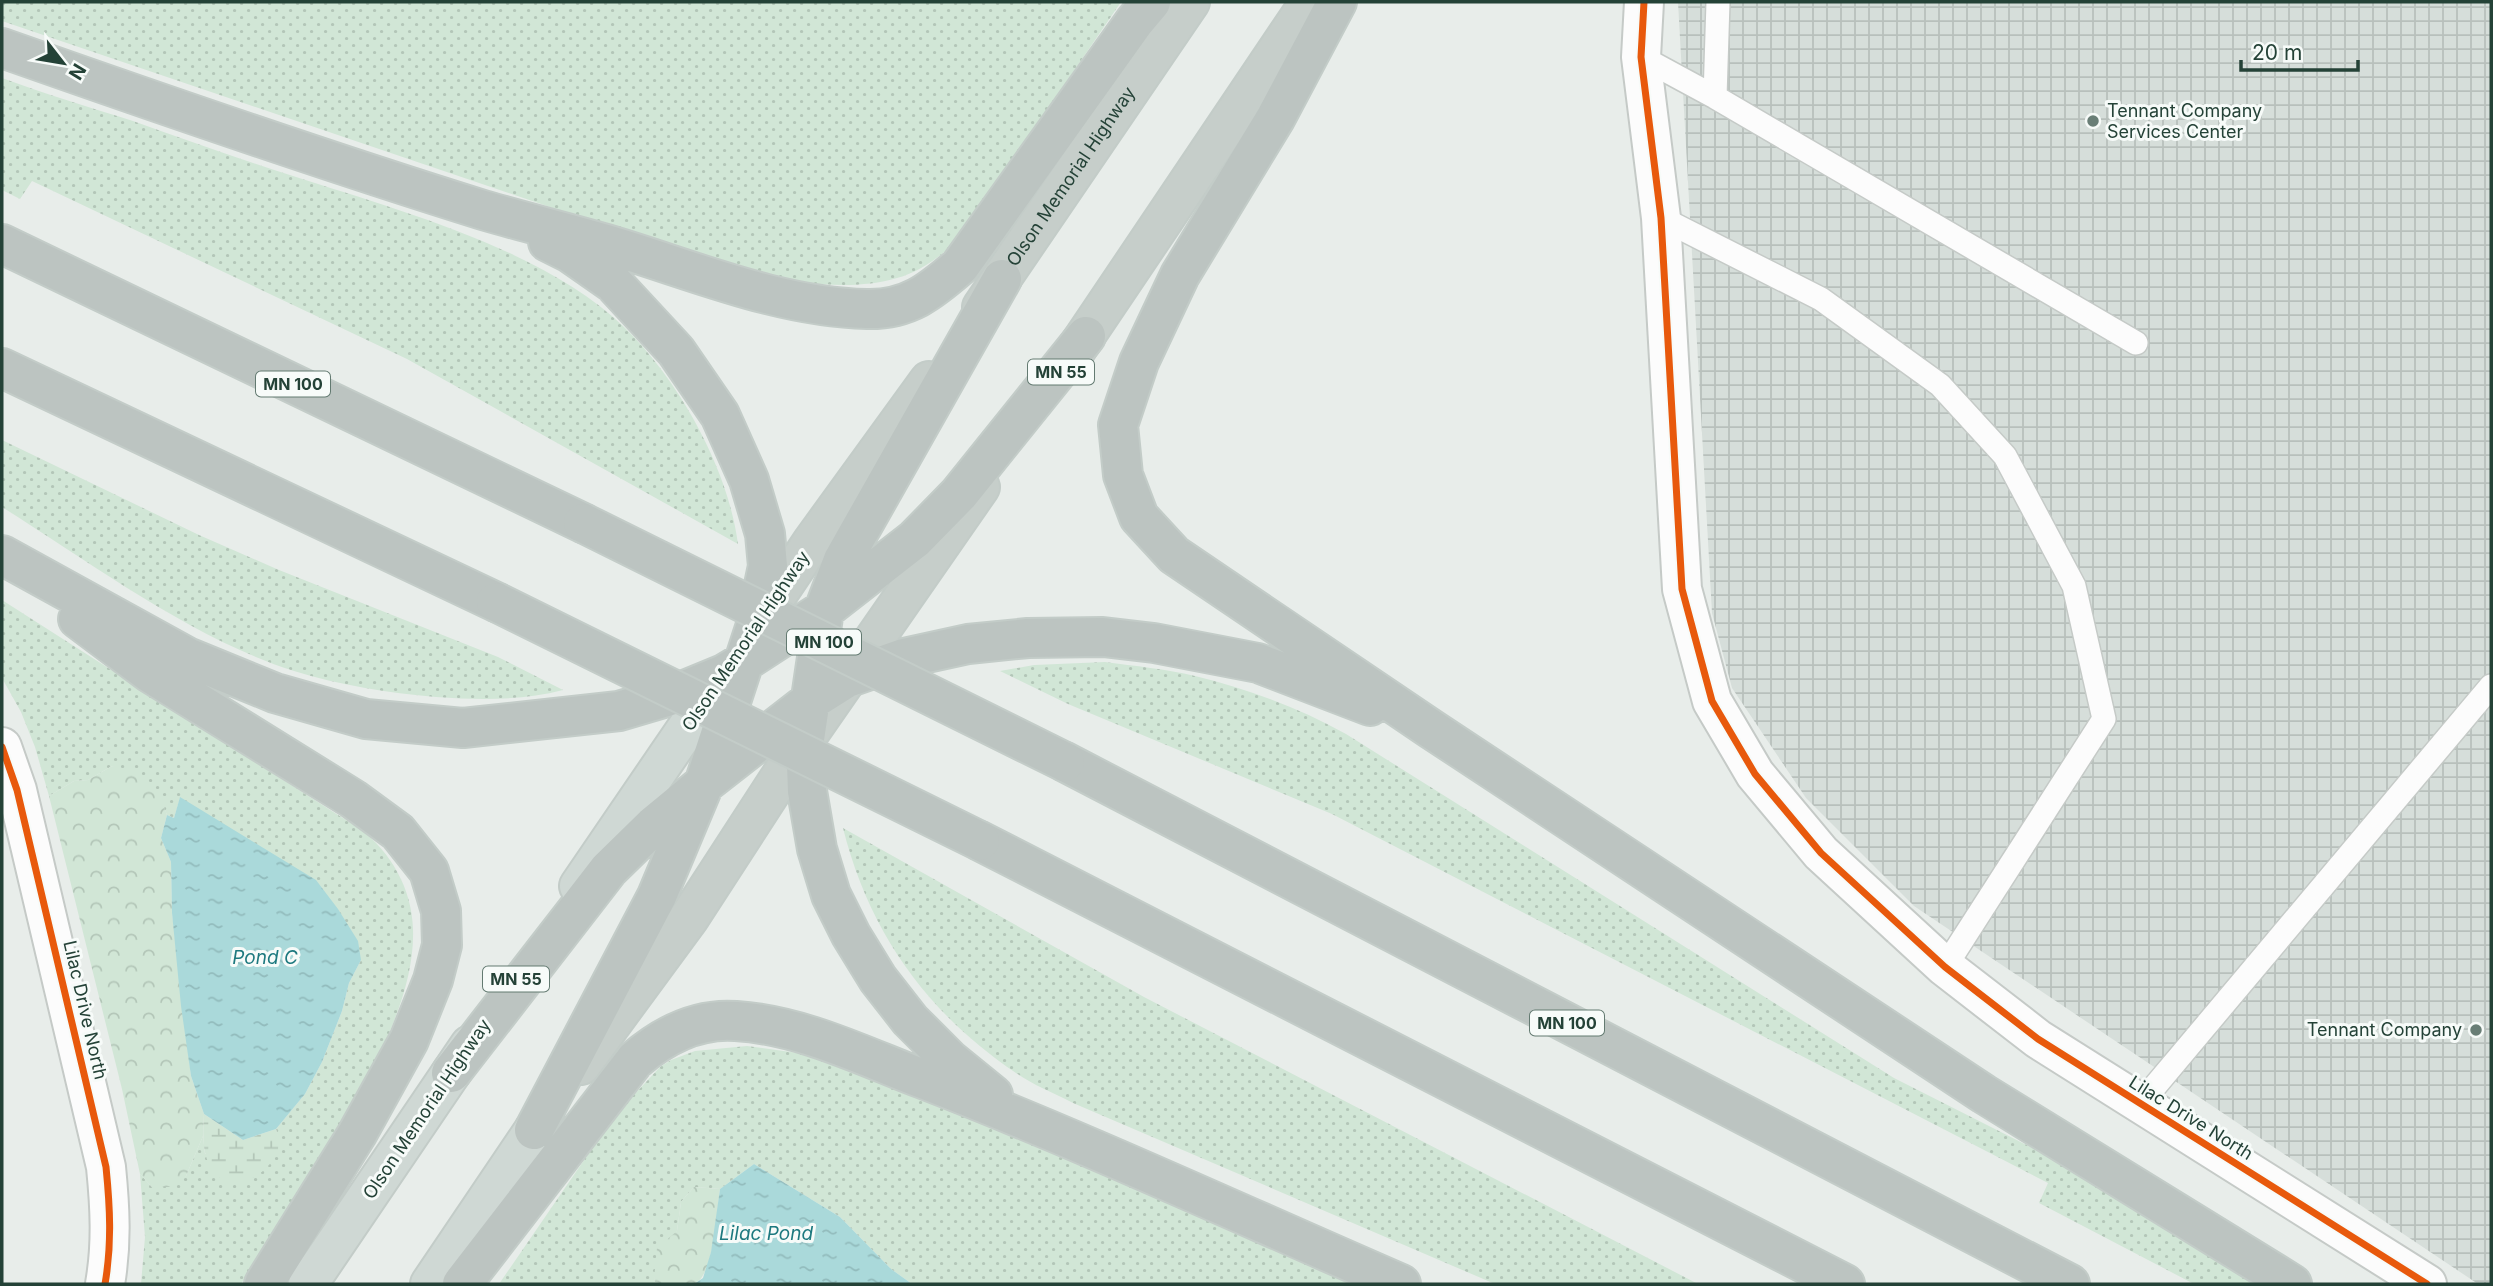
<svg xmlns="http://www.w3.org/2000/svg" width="2493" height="1286" font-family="Inter,sans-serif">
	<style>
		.industrial { fill: url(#industrial-grid) }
		.grass { fill: url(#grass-dots) }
		.forest { fill: url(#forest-crowns) }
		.wetland { fill: url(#wetland-marsh) }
		.water { fill: url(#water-ripples) }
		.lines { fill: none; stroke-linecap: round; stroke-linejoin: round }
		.service-casing { stroke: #c5cac7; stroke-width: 26 }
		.tertiary-casing { stroke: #c5cac7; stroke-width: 42 }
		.primary-casing { stroke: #c3ccc8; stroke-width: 42 }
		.trunk-casing { stroke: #c3ccc8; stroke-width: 42 }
		.motorway-casing { stroke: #c3ccc8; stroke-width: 42 }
		.service { stroke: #fcfcfc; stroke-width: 23 }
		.tertiary { stroke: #fcfcfc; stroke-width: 38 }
		.primary { stroke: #cfd8d4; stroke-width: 38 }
		.trunk { stroke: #c6ceca; stroke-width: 38 }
		.motorway { stroke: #bcc4c1; stroke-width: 38 }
		.motorway-bridge-casing { stroke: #c3ccc8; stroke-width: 42; stroke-linecap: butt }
		.motorway-bridge { stroke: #bcc4c1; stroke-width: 38 }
		.cycleway-casing { stroke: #f7fbf9; stroke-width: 11 }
		.cycleway { stroke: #e8590c; stroke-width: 7 }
		.poi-dot { fill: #697e76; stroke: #f7fbf9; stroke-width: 2.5 }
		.labels { text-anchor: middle; stroke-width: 6; stroke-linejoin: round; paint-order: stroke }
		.shield { fill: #f7fbf9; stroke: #637a71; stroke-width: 2 }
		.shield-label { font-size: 16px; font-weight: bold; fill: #244237 }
		.poi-label { font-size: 18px; fill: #244237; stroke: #f7fbf9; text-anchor: start }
		.street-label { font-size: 18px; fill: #244237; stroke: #f7fbf9 }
		.water-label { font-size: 19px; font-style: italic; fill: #1d797f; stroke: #f7fbf9 }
	</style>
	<defs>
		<pattern id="industrial-grid" width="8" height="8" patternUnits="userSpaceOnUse" patternTransform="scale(1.75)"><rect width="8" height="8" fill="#d6deda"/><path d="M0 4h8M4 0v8" fill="none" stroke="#b8c0bc"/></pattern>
		<pattern id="grass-dots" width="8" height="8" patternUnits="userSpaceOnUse" patternTransform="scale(1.75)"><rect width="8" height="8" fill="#d1e6d6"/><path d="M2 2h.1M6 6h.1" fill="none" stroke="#b3c6b8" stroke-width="1.8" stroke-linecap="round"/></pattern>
		<pattern id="forest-crowns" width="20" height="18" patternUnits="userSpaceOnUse" patternTransform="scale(1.75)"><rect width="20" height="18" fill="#d1e6d6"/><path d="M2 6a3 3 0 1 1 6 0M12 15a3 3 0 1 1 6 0" fill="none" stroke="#b3c6b8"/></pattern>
		<pattern id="wetland-marsh" width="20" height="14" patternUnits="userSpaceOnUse" patternTransform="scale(1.75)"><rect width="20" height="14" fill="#d1e6d6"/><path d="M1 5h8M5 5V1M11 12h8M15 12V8" fill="none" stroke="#b3c6b8"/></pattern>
		<pattern id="water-ripples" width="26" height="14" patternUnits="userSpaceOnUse" patternTransform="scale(1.75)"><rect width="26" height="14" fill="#aad9da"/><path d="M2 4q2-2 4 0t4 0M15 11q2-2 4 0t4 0" fill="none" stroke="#92bbbc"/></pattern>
	</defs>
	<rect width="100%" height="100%" fill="#e8edea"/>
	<!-- industrial -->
	<path class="industrial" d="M1678,2H2491V1284H2478L1914,906L1806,798L1732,688L1712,613Z"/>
	<!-- grass -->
	<path class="grass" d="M2,2H1121L957,242C939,257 920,272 897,278C836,296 756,276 697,257L2,21Z
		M2,78C45,94 89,107 133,121C186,140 239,159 293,176C398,210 543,249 624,327C651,353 675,386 694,420C715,458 732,500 738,544L407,359L32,181L20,199L2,190Z
		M2,440L199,535L279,570L498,657L563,690C521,701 478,700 436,697C388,693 339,685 294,671C193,639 91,563 2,507Z
		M2,600L360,829C391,852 412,889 413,929C416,1009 351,1110 310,1176C287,1213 265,1249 241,1284H141L145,1237L140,1174L152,1187L186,1176L203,1136L205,1154L279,1144L276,1129L305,1094L322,1062L342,1011L349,983L361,960L180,798L174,818L167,815L160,797L112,766L88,780L74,781L49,796L35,747L21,712L2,678Z
		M1105,662C1135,666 1166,669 1195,676C1248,689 1299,708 1346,734L1894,1078L2074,1169L2270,1284H2194L2039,1203L2048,1183L1332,814L1068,704L1000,671L1034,665Z
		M843,828L1144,997L1698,1284H1495L1073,1103C1054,1093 1033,1085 1016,1073C927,1013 869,932 843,828Z
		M747,1046L805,1054L855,1068L1365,1284H912L891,1269L840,1217L754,1164L720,1189L694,1187L681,1202L677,1231L654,1279L656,1284H499L615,1115L660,1067L671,1060L695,1051Z"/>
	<!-- forest -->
	<path class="forest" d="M112,766L137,772L161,797L167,815L161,838L171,862L172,913L191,1076L204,1114L203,1136L186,1176L171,1187H152L140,1174L122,1089L49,796L74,781L88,780Z
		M694,1187L720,1189C717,1208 714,1276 695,1283C685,1286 667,1284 656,1284L654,1279L657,1248L677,1231L681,1202Z"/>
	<!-- wetland -->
	<path class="wetland" d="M204,1114L243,1140L276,1129C277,1133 280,1140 279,1145C275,1171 234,1198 214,1172C201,1156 203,1133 204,1114Z"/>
	<!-- water -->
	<path class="water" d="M180,797L316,880L338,909L358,941L361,960L349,983L342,1011L322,1062L305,1094L276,1129L243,1140L204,1114L191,1076L181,1006L172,913L171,862L161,838L167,815L174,818Z
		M754,1164L840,1217L891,1269L912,1284H694L703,1278L711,1252L720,1189Z"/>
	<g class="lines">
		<!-- service casing -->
		<g class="service-casing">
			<path id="service" d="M1641,57L1715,97L2136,343
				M1715,97L1718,2
				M1661,218L1821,299L1940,385L2005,456L2074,586L2104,719L1945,967
				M2140,1104L2491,686"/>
		</g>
		<!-- tertiary casing -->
		<g class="tertiary-casing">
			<path id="tertiary" d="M1644,2L1641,57L1661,218L1682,589L1712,701L1755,774L1821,853L1945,967L2038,1039L2427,1284
				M2,747L17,790L106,1167C110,1207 112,1244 105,1284"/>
		</g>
		<!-- primary casing -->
		<g class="primary-casing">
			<path id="primary" d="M579,886L721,678
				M308,1284L470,1045
				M430,1284L534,1130"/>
		</g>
		<!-- trunk casing -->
		<g class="trunk-casing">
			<g id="trunk">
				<path id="s1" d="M982,307L1190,2"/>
				<path d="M1067,363L1310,2"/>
				<path d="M756,626L813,541L929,381"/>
				<path d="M581,1065L689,918L805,739L980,487"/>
			</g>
		</g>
		<!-- motorway casing -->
		<g class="motorway-casing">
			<path id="motorway" d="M1337,2L1276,117L1180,275L1139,362L1118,425L1123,475L1139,517L1174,555L1431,729L1984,1094L2292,1284
				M2,48C161,104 322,160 483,210C524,222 565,232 606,244C691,269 777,307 867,309C908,310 930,292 960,266L1135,21L1151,2
				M2,244L583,523
				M2,368L496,602
				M2,555L187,657L275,693L366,719L463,728L619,711L673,695L724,674L744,662L824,610L915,539L959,494L1086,336
				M78,619L150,673L353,799L398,832L429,871L441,911L442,945L433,980L409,1040L357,1134L264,1284
				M1065,762L2070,1284
				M980,841L1845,1284
				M451,1073L609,869L653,826L704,784L809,702L847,678L904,658L968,644L1028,638L1103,637L1154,643L1258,663L1370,706
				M993,1095L950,1060L910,1020L878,979L851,935L831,895L817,849L807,791L805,739L824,610L843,560L1002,279
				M534,1130L657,896L704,784L755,628L768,566L765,534L749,480L720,415L676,351L613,283L570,253L548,242
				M462,1284L635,1060C664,1035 697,1018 736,1021C801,1025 863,1056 923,1079C1085,1142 1242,1215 1401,1284"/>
		</g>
		<!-- service -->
		<use href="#service" class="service"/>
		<!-- tertiary -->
		<use href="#tertiary" class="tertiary"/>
		<!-- primary -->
		<use href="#primary" class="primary"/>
		<!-- trunk -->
		<use href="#trunk" class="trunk"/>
		<!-- motorway -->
		<use href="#motorway" class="motorway"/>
		<!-- motorway-bridge casing -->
		<g class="motorway-bridge-casing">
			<path id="motorway-bridge" d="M583,523L1065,762
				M496,602L980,841"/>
		</g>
		<!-- motorway-bridge -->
		<use href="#motorway-bridge" class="motorway-bridge"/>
		<!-- cycleway casing -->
		<g class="cycleway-casing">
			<path id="cycleway" d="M1644,2L1641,57L1661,218L1682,589L1712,701L1755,774L1821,853L1945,967L2038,1039L2427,1284
				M2,747L17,790L106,1167C110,1207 112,1244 105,1284"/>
		</g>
		<!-- cycleway -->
		<use href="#cycleway" class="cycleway"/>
	</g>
	<!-- markers -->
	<g class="poi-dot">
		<circle cx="2093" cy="121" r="7"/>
		<circle cx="2476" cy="1030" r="7"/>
	</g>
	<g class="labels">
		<!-- shield labels -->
		<g class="shield">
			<rect x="1028" y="359.5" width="66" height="25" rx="5"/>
			<rect x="256" y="371.5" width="74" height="25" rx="5"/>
			<rect x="787" y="629.5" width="74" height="25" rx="5"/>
			<rect x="483" y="966.5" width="66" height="25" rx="5"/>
			<rect x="1530" y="1010.5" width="74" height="25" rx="5"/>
		</g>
		<g class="shield-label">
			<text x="1061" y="378">MN 55</text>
			<text x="293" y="390">MN 100</text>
			<text x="824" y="648">MN 100</text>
			<text x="516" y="985">MN 55</text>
			<text x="1567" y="1029">MN 100</text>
		</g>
		<!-- poi labels -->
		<g class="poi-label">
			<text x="2107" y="117">Tennant Company<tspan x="2107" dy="21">Services Center</tspan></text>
			<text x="2462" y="1036" text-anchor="end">Tennant Company</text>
		</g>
		<!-- street labels -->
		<g class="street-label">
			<text dy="6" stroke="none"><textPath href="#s1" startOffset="158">Olson Memorial Highway</textPath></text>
			<text transform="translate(746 641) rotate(-56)" y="6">Olson Memorial Highway</text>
			<text transform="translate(85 1010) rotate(77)" y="6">Lilac Drive North</text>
			<text transform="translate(427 1109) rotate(-56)" y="6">Olson Memorial Highway</text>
			<text transform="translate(2191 1118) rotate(32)" y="6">Lilac Drive North</text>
		</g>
		<!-- water labels -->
		<g class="water-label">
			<text x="265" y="964">Pond C</text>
			<text x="766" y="1240">Lilac Pond</text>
		</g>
	</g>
	<!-- border -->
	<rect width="2493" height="1286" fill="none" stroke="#244237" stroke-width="7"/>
	<!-- north arrow -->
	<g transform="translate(63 63) rotate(121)" stroke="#f7fbf9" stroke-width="5" paint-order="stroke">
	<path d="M0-5L12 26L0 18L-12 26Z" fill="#244237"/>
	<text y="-10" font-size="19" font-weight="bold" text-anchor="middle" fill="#244237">N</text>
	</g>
	<!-- scale -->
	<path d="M2241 60v10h117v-10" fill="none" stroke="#244237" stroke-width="3.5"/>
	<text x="2252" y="60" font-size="21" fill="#244237" stroke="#f7fbf9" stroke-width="5" paint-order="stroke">20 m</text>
</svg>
